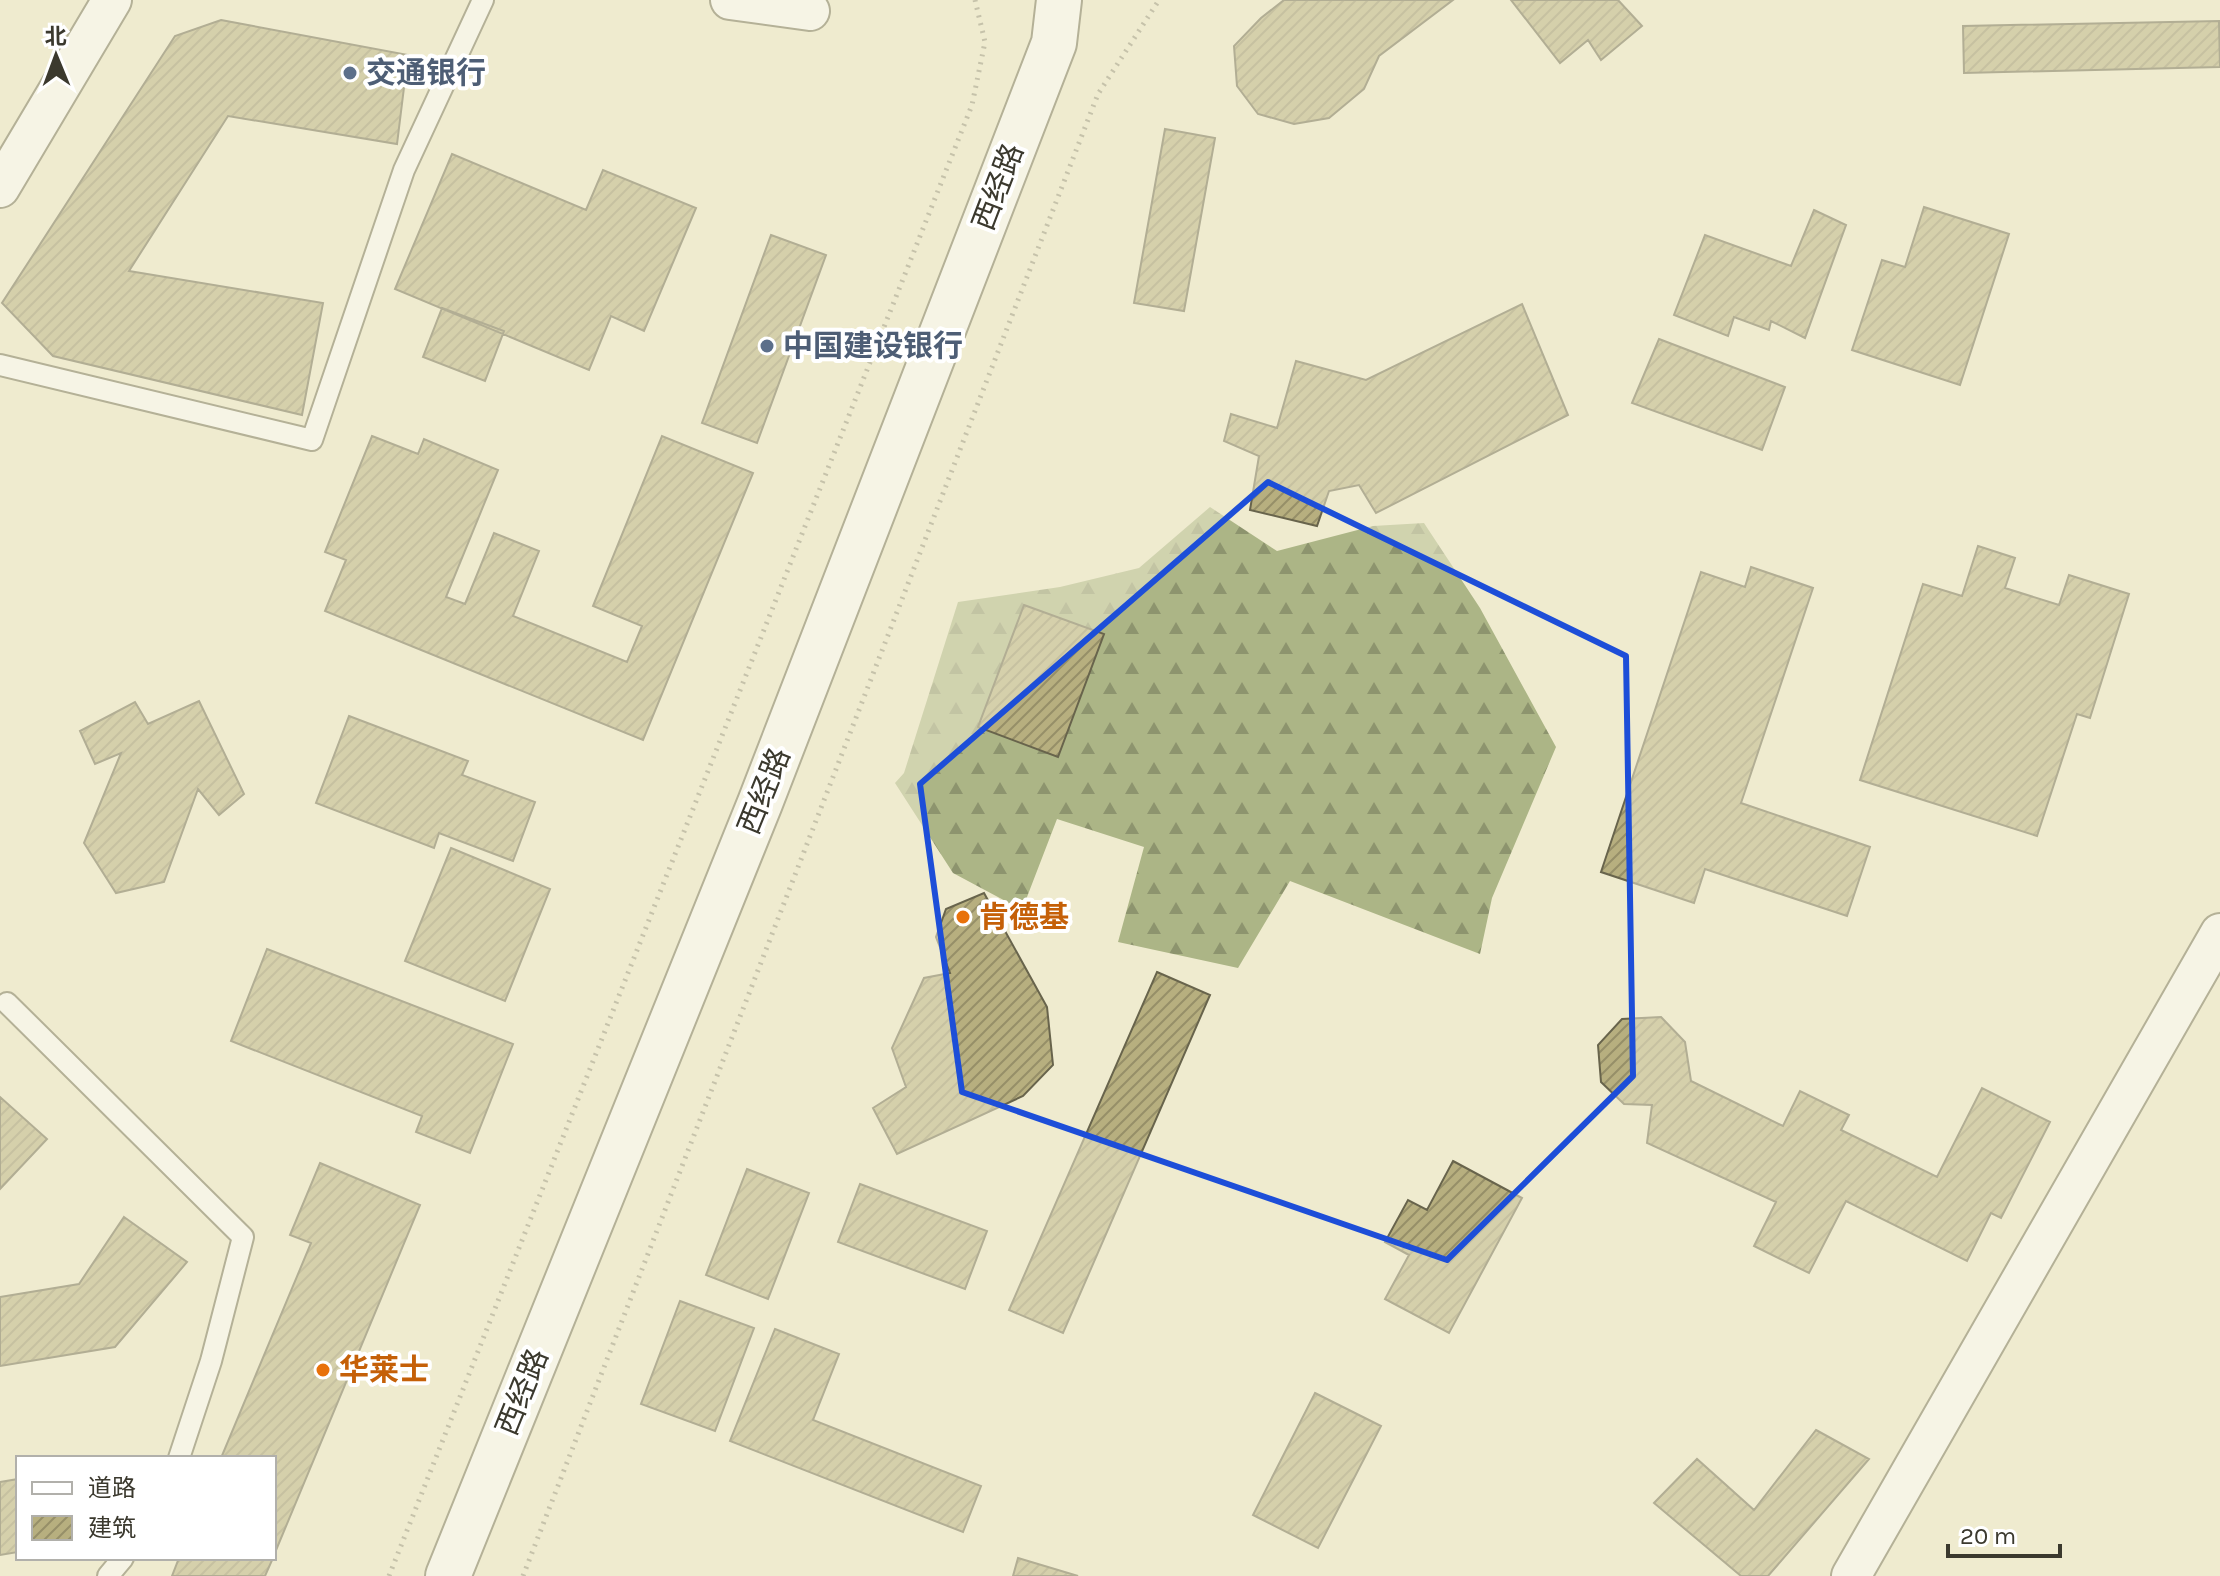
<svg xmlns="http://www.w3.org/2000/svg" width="2220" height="1576" font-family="Karla,'Noto Sans SC',sans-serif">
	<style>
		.forest { fill: url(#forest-firs) }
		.building { fill: url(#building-hatch); stroke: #68644c; stroke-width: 2 }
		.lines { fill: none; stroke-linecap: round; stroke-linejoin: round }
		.lane-casing { stroke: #6e6a52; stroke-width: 24 }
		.street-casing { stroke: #6e6a52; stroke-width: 42 }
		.secondary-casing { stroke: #6e6a52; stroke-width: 48 }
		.path { stroke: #94917d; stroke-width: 5; stroke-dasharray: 2 6; stroke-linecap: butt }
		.lane { stroke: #fff; stroke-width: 20 }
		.street { stroke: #fff; stroke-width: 38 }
		.secondary { stroke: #fff; stroke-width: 44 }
		.marked { fill: none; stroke: #1d4ed8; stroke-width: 6; stroke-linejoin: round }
		.service-dot { fill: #5c6f8a; stroke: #fff; stroke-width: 3 }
		.food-dot { fill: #e8710a; stroke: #fff; stroke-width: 3 }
		.labels { text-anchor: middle; stroke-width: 8; stroke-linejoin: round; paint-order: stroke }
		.service-label { font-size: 30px; font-weight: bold; fill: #4e5e75; stroke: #fff; text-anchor: start }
		.street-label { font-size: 30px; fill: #3b392e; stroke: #fff }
		.food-label { font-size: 30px; font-weight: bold; fill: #c56008; stroke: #fff; text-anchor: start }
	</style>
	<defs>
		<pattern id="forest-firs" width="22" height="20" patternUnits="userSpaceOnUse" patternTransform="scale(2)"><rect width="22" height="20" fill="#acb586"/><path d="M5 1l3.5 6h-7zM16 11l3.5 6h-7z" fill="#8d946e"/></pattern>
		<pattern id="building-hatch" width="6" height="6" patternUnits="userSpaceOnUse" patternTransform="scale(2)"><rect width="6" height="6" fill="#b7af7f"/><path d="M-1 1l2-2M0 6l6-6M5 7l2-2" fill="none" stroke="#968f68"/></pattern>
	</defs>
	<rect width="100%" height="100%" fill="#efebcf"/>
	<!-- forest -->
	<path class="forest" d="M1210,507L1277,551L1373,526L1424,523L1480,608L1556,747L1492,898L1480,954L1290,881L1238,968L1118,942L1144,847L1057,819L1022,910L953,873L895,783L904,773L958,602L1060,587L1139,568Z"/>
	<!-- building -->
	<path class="building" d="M1284,0H1453L1379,56L1364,89L1329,118L1294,124L1258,114L1237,86L1234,46L1261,18Z
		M1511,0H1618L1642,26L1601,60L1588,40L1560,63Z
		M221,20L408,55L397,144L228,116L129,271L323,303L302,415L53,356L2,303L175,36Z
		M2219,21L2220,67L1964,73L1963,26Z
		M1165,129L1215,138L1184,311L1134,303Z
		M452,154L586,210L603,170L696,208L644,331L611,316L589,370L395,289Z
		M1924,207L2009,234L1960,385L1852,350L1882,260L1905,267Z
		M1814,210L1846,225L1805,338L1771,321L1769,330L1734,317L1728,336L1674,315L1705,235L1791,266Z
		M771,235L826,255L757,443L702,423Z
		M1522,304L1568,415L1376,513L1359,485L1329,491L1317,526L1250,510L1259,456L1224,441L1231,414L1277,428L1296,361L1366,380Z
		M442,308L504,331L485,381L423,357Z
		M1659,339L1785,387L1762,450L1632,403Z
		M372,436L418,454L424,439L498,470L446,597L465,604L494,533L539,551L513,616L627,662L642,626L593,606L662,436L753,473L643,740L325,611L346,560L325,552Z
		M1978,546L2015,558L2005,588L2059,605L2069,575L2129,594L2090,718L2077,714L2037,836L1860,780L1923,584L1962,596Z
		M1751,567L1813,588L1741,803L1870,847L1847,916L1705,869L1694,903L1601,872L1701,572L1745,587Z
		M1024,605L1104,634L1058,757L978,727Z
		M199,701L244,794L219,815L198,789L164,882L116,893L84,843L121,753L95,764L80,731L135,702L148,724Z
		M349,716L468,761L462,775L535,802L513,861L439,833L434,848L316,803Z
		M451,848L550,889L505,1001L405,961Z
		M984,893L1047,1007L1053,1065L1023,1096L897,1154L873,1108L906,1087L892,1048L924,978L950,973L936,937L946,909Z
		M267,949L513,1044L470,1153L416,1132L422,1116L231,1041Z
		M1157,972L1210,995L1063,1333L1009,1310Z
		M1661,1017L1685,1042L1691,1081L1783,1126L1800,1091L1849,1115L1841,1130L1937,1177L1982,1088L2050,1122L2001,1218L1991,1213L1967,1261L1846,1201L1809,1273L1754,1246L1776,1202L1647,1143L1652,1105L1624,1104L1601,1082L1598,1045L1622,1019Z
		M0,1097L47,1139L0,1189Z
		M1453,1161L1522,1198L1449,1333L1385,1299L1409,1255L1385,1242L1408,1200L1427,1210Z
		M320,1163L420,1205L274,1555V1458H221L311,1243L290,1235Z
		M747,1169L809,1193L768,1299L706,1275Z
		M860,1184L987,1231L965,1289L838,1242Z
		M124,1217L187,1262L115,1347L0,1366V1297L79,1284Z
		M680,1301L754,1328L715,1431L641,1404Z
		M775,1329L839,1354L813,1420L981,1486L963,1532L730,1441Z
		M1315,1393L1381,1426L1318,1548L1253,1515Z
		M1816,1430L1869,1459L1768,1576H1741L1654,1503L1697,1459L1754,1510Z
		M18,1479V1552L0,1555V1482Z
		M179,1558H273L265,1576H172Z
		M1018,1558L1078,1576H1013Z"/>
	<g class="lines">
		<!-- lane casing -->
		<g class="lane-casing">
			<path id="lane" d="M0,365L312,440L404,170L483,0
				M7,1003L243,1237L211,1361L179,1458
				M108,1576L123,1558"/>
		</g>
		<!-- street casing -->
		<g class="street-casing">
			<path id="street" d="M730,0L810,11
				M0,188L112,0
				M1851,1576L2220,933"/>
		</g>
		<!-- secondary casing -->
		<g class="secondary-casing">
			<path id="secondary" d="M448,1576L760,803L1054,43L1059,0"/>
		</g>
		<!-- path -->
		<path class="path" d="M389,1576L972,105L985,42L975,0
			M523,1576L1098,94L1159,0"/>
		<!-- lane -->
		<use href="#lane" class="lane"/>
		<!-- street -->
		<use href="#street" class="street"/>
		<!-- secondary -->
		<use href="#secondary" class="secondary"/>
	</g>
	<!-- marked area -->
	<path d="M0 0H2220V1576H0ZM1268,482L1626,656L1633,1076L1447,1260L962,1092L920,784Z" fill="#efebcf" fill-opacity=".55" fill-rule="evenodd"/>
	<path class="marked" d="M1268,482L1626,656L1633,1076L1447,1260L962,1092L920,784Z"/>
	<!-- markers -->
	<g class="service-dot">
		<circle cx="350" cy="73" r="8"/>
		<circle cx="767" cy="346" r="8"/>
	</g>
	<g class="food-dot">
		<circle cx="963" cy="917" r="8"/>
		<circle cx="323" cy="1370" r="8"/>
	</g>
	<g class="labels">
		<!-- service labels -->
		<g class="service-label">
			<text x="366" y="83">交通银行</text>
			<text x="783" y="356">中国建设银行</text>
		</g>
		<!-- street labels -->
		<g class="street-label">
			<text transform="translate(998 187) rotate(-69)" y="10">西经路</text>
			<text transform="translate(764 791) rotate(-68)" y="10">西经路</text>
			<text transform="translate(522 1392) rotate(-68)" y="10">西经路</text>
		</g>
		<!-- food labels -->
		<g class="food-label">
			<text x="979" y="927">肯德基</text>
			<text x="339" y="1380">华莱士</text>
		</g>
	</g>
	<!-- legend -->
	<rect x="16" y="1456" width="260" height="104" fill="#ffffff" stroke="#b1b0ab" stroke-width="2"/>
	<rect x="32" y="1482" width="40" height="12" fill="#ffffff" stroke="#b1b0ab" stroke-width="2"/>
	<text x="88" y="1496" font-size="24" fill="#3b392e">道路</text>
	<rect x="32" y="1516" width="40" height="24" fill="url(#building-hatch)" stroke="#b1b0ab" stroke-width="2"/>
	<text x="88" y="1536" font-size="24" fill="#3b392e">建筑</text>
	<!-- north arrow -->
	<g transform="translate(56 56) rotate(359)" stroke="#ffffff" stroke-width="6" paint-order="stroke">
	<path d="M0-6L14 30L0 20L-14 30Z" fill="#3b392e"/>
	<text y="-12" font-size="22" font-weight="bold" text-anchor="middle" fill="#3b392e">北</text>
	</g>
	<!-- scale -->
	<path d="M1948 1544v12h112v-12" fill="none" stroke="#3b392e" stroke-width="4"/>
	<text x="1960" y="1544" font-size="24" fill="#3b392e" stroke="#ffffff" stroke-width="6" paint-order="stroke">20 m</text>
</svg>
